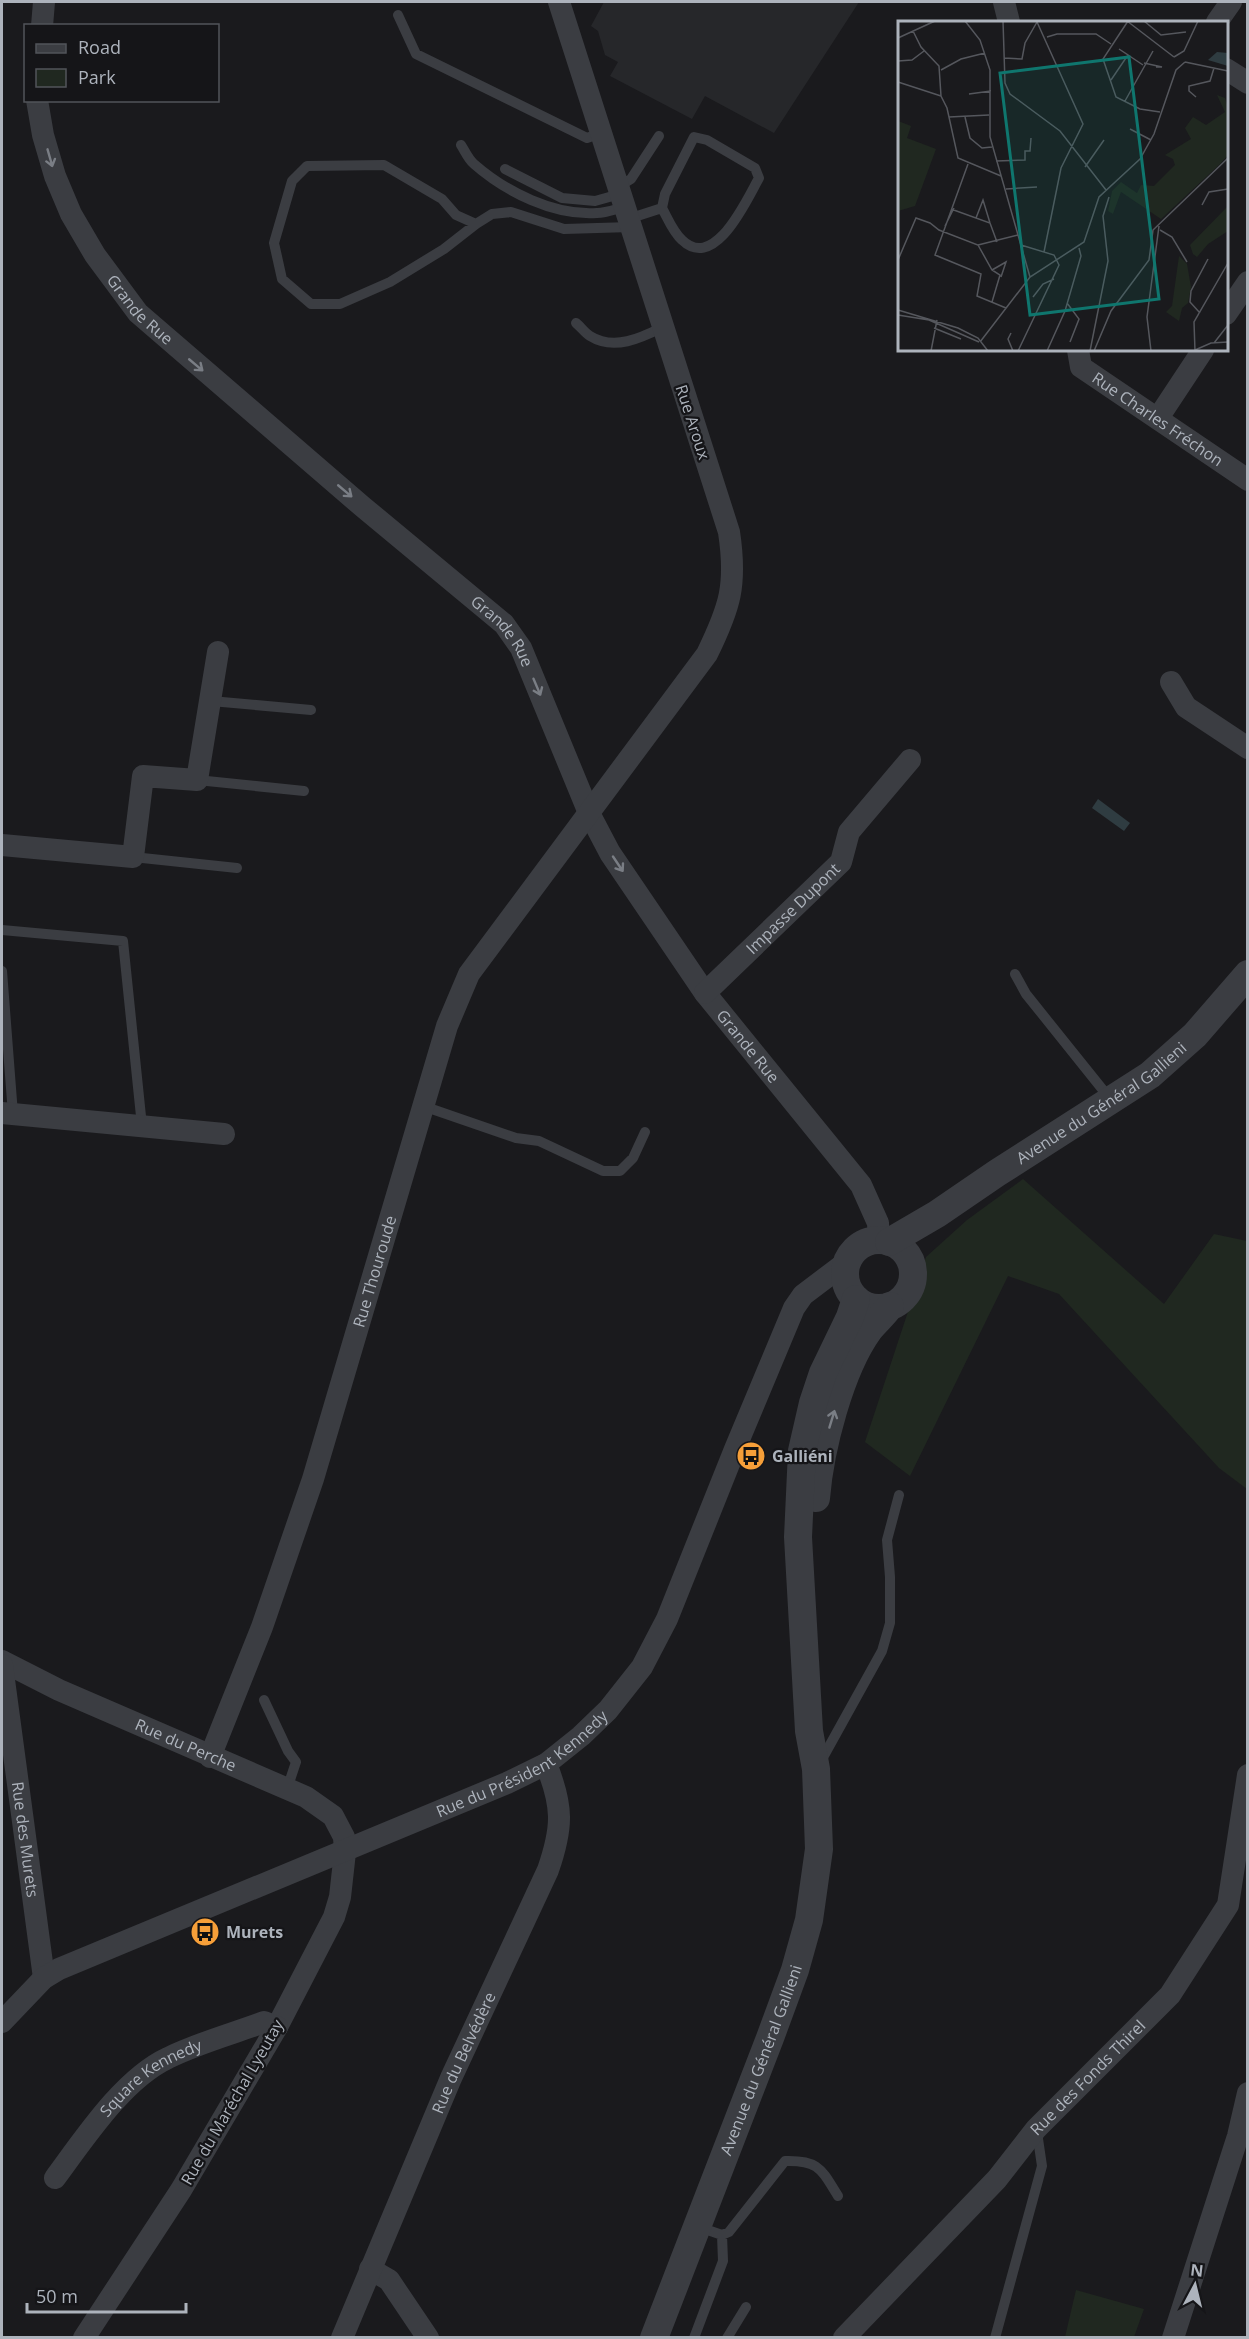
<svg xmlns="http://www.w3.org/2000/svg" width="1249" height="2339" font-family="'Open Sans',sans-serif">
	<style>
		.built { fill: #26272a }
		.green { fill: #202820 }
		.water { fill: #2f3c41 }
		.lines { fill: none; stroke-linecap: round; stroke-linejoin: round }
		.service { stroke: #3b3d42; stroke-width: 10 }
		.minor { stroke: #3b3d42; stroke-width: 22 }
		.tertiary { stroke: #3b3d42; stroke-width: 28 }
		.oneway { stroke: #7a7e85 }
		.labels { text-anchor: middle; stroke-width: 4.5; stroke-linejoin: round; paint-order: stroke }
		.street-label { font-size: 16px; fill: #adb3bc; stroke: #151518 }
		.poi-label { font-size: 16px; font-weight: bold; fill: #adb3bc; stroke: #151518; text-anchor: start }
		.inset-road { fill: none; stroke: #55575d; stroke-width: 1.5 }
		.view { fill: #0f766e; fill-opacity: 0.15; stroke: #0f766e; stroke-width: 3 }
		.inset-edge { fill: none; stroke: #adb3bc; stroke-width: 3 }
	</style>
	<rect width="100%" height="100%" fill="#1a1a1d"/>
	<!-- built -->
	<path class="built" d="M604,2H859L774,133L705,96L692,119L610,76L618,62L605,55L598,31L591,26Z"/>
	<!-- green -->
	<path class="green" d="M1023,1179L1164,1304L1214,1234L1247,1241V1489L1219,1468L1059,1294L1008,1276L910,1476L865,1442L926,1257L967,1220Z
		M1076,2290L1144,2309L1134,2337H1065Z"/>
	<!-- water -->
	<path class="water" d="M1098,799L1130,823L1124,831L1092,808Z"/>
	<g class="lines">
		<!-- service -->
		<path class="service" d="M398,15L416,54L587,138L601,133
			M461,145C465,151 468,159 474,164C506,192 554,216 597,213C606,213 616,209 624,207
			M505,169L562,198L595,201L620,194
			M618,187L631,179L659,136
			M628,219L662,208L665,194L694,137L707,140L755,168L759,178C747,199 715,272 682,240C673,232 668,219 662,208
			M476,224L456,215L442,199L384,165L307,166L292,181L274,243L282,279L311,304H340L390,282L444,249L476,224L492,214L511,212L564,229L631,227
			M576,323C581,327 585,333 590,336C614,351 641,338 663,327
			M211,701L311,710
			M197,780L304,791
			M133,857L237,868
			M2,930L123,941L142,1126
			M2,971L13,1114
			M1015,974L1026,994L1111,1100
			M423,1106L516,1138L539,1141L603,1171H620L633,1158L645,1132
			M264,1700L288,1751L296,1762L287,1789
			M821,1761L882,1651L890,1623V1577L887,1540L899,1495
			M699,2227L722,2235L729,2232L785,2161C819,2160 821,2169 838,2196
			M694,2338L723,2261L722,2235
			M727,2338L746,2307
			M995,2338L1042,2166L1037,2132"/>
		<!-- minor -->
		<g class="minor">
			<path d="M1004,2L1009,22"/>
			<path d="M1217,22L1231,2"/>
			<path d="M42,26L44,2"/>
			<path d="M1226,69L1248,83"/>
			<path id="s1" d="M37,100L43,135L55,176L71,214L95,255L138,313L363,507L504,624L521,648L589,813L610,853L705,993L861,1185L878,1223L879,1241"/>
			<path d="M1226,314L1248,282"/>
			<path id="s2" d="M1078,350L1081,367L1248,480"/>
			<path d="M1158,418L1203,350"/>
			<path d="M1171,682L1186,707L1248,748"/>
			<path d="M2,845L133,857L143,776L197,780L218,652"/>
			<path id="s3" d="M705,993L841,862L849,832L910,760"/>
			<path d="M2,1113L224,1134"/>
			<path id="s4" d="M2,1661L59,1690L306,1797L333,1816L344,1837L345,1852L340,1897L334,1917L277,2027L181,2190L84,2338"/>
			<path id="s5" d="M2,1665L44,1978"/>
			<path id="s6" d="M210,1757L262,1627L313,1479L447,1026L469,974L707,654C730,607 737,585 729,532L559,2"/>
			<path id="s7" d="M2,2022L44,1978L59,1969L507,1783L546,1764L581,1736L608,1710L642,1667L667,1619L735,1449L794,1308L803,1295L848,1261"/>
			<path id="s8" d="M55,2178C84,2139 123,2079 168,2058C198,2043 232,2034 264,2022L277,2027"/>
			<path d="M370,2269L389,2280L428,2338"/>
			<path id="s9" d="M342,2338L451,2078L548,1870C563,1827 563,1806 546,1764"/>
			<path id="s10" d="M844,2338L997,2179L1036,2129L1170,1995L1228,1905L1248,1775"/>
			<path d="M1173,2338L1238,2136L1248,2093"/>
		</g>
		<!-- tertiary -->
		<g class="tertiary">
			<circle cx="879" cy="1274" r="34"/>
			<path id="s11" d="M889,1242L937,1214L997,1173L1150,1075L1195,1035L1248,974"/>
			<path d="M816,1498C820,1449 840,1370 869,1330C875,1322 884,1315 890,1306"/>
			<path id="s12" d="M654,2338L770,2038L795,1970L809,1920L819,1849L816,1769L809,1731L798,1537L802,1451L813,1403L823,1373L850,1317L856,1299"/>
		</g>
	</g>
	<!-- one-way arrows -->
	<defs><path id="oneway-shaft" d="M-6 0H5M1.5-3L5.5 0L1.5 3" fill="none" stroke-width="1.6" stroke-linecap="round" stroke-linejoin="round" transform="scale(1.5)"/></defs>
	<g class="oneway">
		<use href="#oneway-shaft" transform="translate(50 158) rotate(74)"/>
		<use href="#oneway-shaft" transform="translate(196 365) rotate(40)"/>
		<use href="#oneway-shaft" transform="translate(345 491) rotate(40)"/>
		<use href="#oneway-shaft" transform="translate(537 687) rotate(67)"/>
		<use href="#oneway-shaft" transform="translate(618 864) rotate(56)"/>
		<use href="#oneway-shaft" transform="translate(832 1419) rotate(-73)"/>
	</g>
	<!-- icons -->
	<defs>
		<g id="bus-disc" transform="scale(1.5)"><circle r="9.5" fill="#f69f39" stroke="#151518"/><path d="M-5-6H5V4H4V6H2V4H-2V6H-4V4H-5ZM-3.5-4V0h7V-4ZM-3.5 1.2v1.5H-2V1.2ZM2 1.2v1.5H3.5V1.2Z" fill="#111"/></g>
	</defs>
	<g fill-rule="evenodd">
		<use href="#bus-disc" x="751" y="1456"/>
		<use href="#bus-disc" x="205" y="1932"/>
	</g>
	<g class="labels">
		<!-- street labels -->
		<g class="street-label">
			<text dy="6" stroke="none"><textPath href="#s1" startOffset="238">Grande Rue</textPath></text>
			<text dy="6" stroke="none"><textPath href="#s2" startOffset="110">Rue Charles Fréchon</textPath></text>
			<text transform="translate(693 422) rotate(72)" y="6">Rue Aroux</text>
			<text dy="6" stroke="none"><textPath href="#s1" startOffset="724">Grande Rue</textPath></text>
			<text dy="6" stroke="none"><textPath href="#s3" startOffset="122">Impasse Dupont</textPath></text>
			<text dy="6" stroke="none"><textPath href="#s1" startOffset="1210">Grande Rue</textPath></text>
			<text dy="6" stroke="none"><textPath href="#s11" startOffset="254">Avenue du Général Gallieni</textPath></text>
			<text dy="6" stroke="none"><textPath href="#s6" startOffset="513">Rue Thouroude</textPath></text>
			<text dy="6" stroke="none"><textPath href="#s4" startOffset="202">Rue du Perche</textPath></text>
			<text dy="6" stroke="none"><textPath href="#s7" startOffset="586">Rue du Président Kennedy</textPath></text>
			<text dy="6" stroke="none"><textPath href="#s5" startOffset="176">Rue des Murets</textPath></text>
			<text dy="6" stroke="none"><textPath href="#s9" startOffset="310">Rue du Belvédère</textPath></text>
			<text dy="6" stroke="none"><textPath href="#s12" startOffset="298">Avenue du Général Gallieni</textPath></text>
			<text dy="6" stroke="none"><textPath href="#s10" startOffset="357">Rue des Fonds Thirel</textPath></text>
			<text dy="6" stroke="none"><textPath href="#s8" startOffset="141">Square Kennedy</textPath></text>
			<text transform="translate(232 2102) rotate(-60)" y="6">Rue du Maréchal Lyeutay</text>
		</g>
		<!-- poi labels -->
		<g class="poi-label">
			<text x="772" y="1462">Galliéni</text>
			<text x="226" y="1938">Murets</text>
		</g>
	</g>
	<!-- overview -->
	<g transform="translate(898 21)">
		<rect width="330" height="330" fill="#1a1a1d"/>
		<path d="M319,74L327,77L330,86V134L322,143L263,198L223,171L215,193L210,190L214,170L223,161L239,172L243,164L256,165L277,144L275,138L267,134L293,118L287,107L295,96L308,104L327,91ZM0,100L13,105L9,117L38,128L17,185L0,190ZM330,185V210L310,223L299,236L295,233L292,224ZM281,235L289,243L293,266L290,282L284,287L281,300L268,291L274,285Z" fill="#202820"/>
		<path d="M319,31L330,32V45L310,39Z" fill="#2f3c41"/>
		<path class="inset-road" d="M67,0L82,19L92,49V116L132,256M105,0L107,62L112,73L162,110L208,169M229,0L276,36M230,0L205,38L218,76L242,88L262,91M246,0L263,14L288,11M139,1L185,103L163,147L146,231M15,10L23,26L41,45L43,75L49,87L60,137L103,155M149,16L159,13H198L213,23M0,17L37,0M230,34L245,44M276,36L286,30L300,0M106,37L124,38L127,22L139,1M0,40L14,39L26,30M287,41L330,50M246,42L264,46H258M43,49L63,38L87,32M213,59L230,34L221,28M0,61L43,75M71,73L93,70M298,76L291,70V65L312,60L316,47M227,80L255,30M51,96L91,94M67,96L72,117L84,127L94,126M232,108L253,119M98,140L127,139V130H132L133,117M70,143L37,234L83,253L79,275L108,287M187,146L206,119M108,168L139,166M304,184L311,171L330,168M53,188L92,202L99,221M78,197L85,179L92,202M47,205L56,187M262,209L274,216L289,241M80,224L120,214M0,239L18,197L32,202L41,209L80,224L94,249L102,254L94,281M94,249L108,241L103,256M135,276L145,263L156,258M169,282L181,298L172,321M0,289L60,307L80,317L90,330M302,292L292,281L293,270L310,238M0,294L31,299L81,321M36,307L63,318M113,312L110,318L115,330M82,321L132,256L186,221L201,176L242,138L256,113L278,49L287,41M316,322L330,304M297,329L313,322L330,321M33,330L39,299M120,330L161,244L156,234L123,224M149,330L167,290L183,235L181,227M192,330L210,240L205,195L211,176M196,330L213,290L251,239L255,209L330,137M253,330L249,296L261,205M297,330L296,301L330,242"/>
		<path class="view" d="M231,36L261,278L132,294L102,52Z"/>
		<rect width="330" height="330" class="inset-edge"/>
	</g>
	<!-- border -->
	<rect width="1249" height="2339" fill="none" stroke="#adb3bc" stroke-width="6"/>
	<!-- legend -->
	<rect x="24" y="24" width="195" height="78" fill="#151518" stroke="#52545a" stroke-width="1.5"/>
	<rect x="36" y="44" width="30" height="9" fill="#3b3d42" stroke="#52545a" stroke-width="1.5"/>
	<text x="78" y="54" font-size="18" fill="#adb3bc">Road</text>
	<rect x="36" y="69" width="30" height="18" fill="#202820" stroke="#52545a" stroke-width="1.5"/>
	<text x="78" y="84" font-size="18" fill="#adb3bc">Park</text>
	<!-- north arrow -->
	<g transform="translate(1195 2285) rotate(7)" stroke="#151518" stroke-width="4.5" paint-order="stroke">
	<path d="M0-4.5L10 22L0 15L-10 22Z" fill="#adb3bc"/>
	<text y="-9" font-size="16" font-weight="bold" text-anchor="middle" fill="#adb3bc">N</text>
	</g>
	<!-- scale -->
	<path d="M27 2303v9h159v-9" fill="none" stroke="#adb3bc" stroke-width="3"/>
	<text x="36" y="2303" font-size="18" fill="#adb3bc" stroke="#151518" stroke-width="4.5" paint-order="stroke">50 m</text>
</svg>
